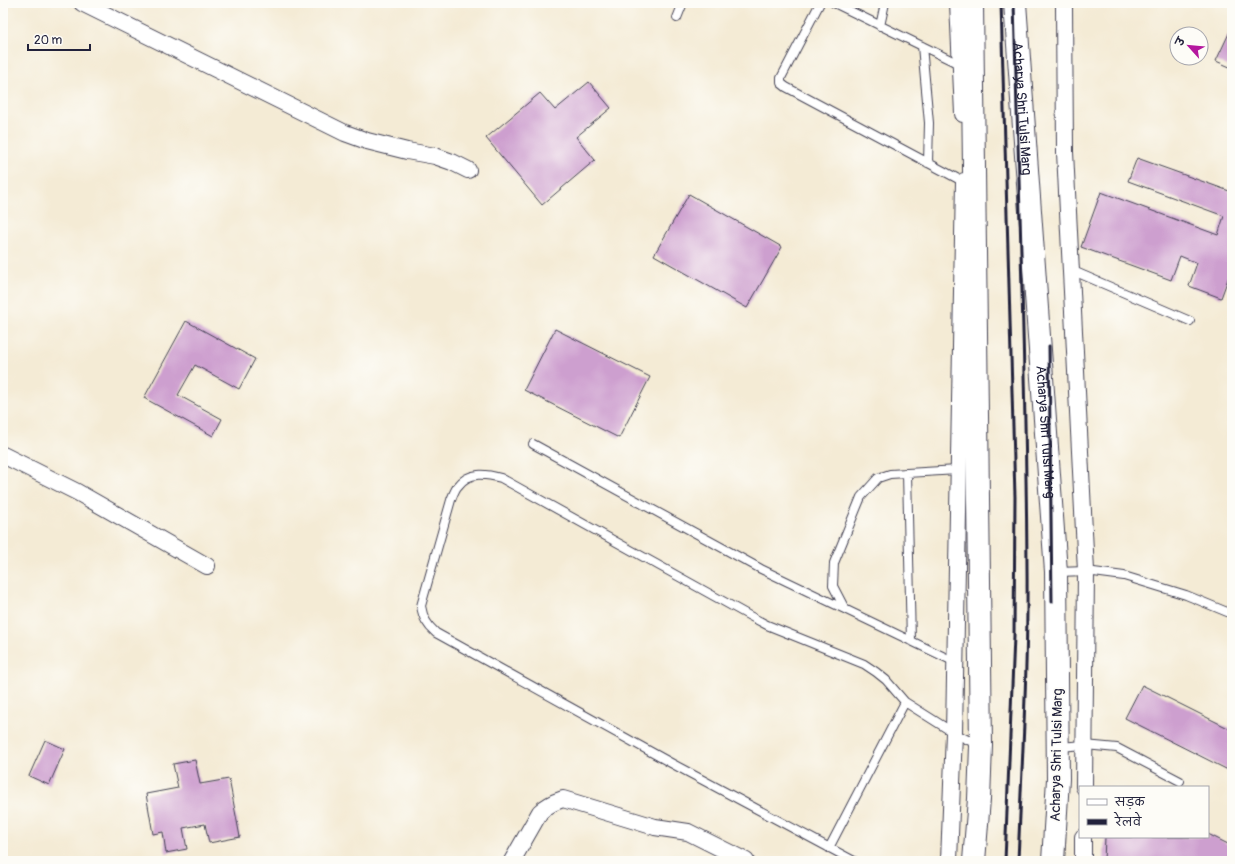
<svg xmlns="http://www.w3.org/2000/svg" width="1235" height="864" font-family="Pangolin,'Playpen Sans Deva',sans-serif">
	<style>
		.building { fill: #cd9fcf }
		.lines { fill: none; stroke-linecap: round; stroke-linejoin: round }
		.lane-casing { stroke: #424052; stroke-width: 10 }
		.street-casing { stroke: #424052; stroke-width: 18 }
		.highway-casing { stroke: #424052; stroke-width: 24 }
		.lane { stroke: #fff; stroke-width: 8 }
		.street { stroke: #fff; stroke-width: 16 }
		.highway { stroke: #fff; stroke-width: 22 }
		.rail { stroke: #22223b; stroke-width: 3 }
		.labels { text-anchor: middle; stroke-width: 3.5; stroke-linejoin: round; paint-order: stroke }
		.street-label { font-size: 14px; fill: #22223b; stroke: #fdfcf7 }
	</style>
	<rect width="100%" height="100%" fill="#fdfcf7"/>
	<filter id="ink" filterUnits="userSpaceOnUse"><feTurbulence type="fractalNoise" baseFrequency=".025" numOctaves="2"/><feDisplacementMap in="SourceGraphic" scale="8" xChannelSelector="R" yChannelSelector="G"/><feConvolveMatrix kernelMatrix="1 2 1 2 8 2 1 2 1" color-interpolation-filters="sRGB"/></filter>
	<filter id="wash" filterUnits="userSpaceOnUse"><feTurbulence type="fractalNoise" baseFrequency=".012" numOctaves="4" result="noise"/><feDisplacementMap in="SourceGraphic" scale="16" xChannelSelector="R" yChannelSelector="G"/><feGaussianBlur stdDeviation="0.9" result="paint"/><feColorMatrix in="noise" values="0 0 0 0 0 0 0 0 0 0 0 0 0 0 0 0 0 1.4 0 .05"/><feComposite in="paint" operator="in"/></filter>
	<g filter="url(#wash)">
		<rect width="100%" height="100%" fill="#f4ebd5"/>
		<g id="blocks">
			<!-- building -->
			<path class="building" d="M1232,27V68L1216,61Z
				M589,82L611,108L576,137L595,160L542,205L486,138L540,93L555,110Z
				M1137,158L1232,192V268L1221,298L1189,286L1197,263L1180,256L1171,280L1081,247L1101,192L1218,235L1224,216L1128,181Z
				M689,194L782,247L747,308L654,255Z
				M186,321L255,359L239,389L195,365L178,395L222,419L213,436L144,398Z
				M555,329L650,377L619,438L524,390Z
				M1142,685L1232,730V772L1125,718Z
				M45,740L65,749L49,785L29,776Z
				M195,760L200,784L229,779L240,837L209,843L205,824L183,828L187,849L166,853L163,832L153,834L146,794L178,788L173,764Z
				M1208,834L1232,846V861H1104L1105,837H1208Z"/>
		</g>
	</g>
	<g filter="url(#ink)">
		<use href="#blocks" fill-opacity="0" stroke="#424052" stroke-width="1"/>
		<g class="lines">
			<!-- lane casing -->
			<g class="lane-casing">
				<path id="lane" d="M820,3L781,78V83L786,87L964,182
					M834,3L961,65
					M677,18L683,3
					M880,26L885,3
					M922,46L929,123L928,163
					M1071,270L1190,321
					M533,444L761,569L955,662
					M907,473L911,641
					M1058,572L1086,571L1124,576L1186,595L1232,614
					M845,609L833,586L834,563L861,497L878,478L890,474L958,470
					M1059,747L1085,745L1117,748L1180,781
					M829,848L905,702
					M854,861L671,763L436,633C427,625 423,618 421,606L451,500C453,495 455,489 458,486C469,471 486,474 501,478L748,615L767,625L864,664L876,672L886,680L905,702L954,733L978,745"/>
			</g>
			<!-- street casing -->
			<g class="street-casing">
				<path id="street" d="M82,3L345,133L367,141L407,151L435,156L452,162L468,170
					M958,3L963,114
					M1064,3L1065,152L1086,571L1084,787
					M3,455L77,492L207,566
					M512,861L540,812C547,805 554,802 563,799L655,827L688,832L746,861
					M949,861L954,733L964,181
					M1083,861V837"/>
			</g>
			<!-- highway casing -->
			<g class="highway-casing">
				<g id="highway">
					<path d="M972,3L981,746L979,799L974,861"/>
					<path id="s1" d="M1015,3L1056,572L1058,779L1053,861"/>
				</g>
			</g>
			<!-- lane -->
			<use href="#lane" class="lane"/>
			<!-- street -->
			<use href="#street" class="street"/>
			<!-- highway -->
			<use href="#highway" class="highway"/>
			<!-- rail -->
			<path class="rail" d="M1001,3L1015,497L1014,636L1005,861
				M1014,3C1019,191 1026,380 1027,568C1028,666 1022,763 1018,861
				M1049,346L1052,602"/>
		</g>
	</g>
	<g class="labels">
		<!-- street labels -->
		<g class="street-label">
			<text dy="5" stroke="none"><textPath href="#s1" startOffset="106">Acharya Shri Tulsi Marg</textPath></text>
			<text dy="5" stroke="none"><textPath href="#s1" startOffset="430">Acharya Shri Tulsi Marg</textPath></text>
			<text transform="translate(1056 755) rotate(-89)" y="5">Acharya Shri Tulsi Marg</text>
		</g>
	</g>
	<!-- margin -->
	<rect width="1235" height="864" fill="none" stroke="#fdfcf7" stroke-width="16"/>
	<!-- legend -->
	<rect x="1079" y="786" width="130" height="52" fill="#fdfcf7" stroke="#a5a5ac"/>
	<rect x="1087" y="799" width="20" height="6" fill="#ffffff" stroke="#a5a5ac"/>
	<text x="1115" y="806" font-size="12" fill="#22223b">सड़क</text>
	<rect x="1087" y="819" width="20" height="6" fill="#22223b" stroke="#a5a5ac"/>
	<text x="1115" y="826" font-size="12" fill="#22223b">रेलवे</text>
	<!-- north arrow -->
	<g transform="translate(1189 46) rotate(297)"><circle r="19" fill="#fdfcf7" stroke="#a5a5ac"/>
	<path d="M0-3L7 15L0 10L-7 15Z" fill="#b5179e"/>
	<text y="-6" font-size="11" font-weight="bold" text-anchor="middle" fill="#22223b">उ</text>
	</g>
	<!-- scale -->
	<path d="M28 44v6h62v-6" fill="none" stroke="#22223b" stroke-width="2"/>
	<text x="34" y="44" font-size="12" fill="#22223b" stroke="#fdfcf7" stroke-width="3" paint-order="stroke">20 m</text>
</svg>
